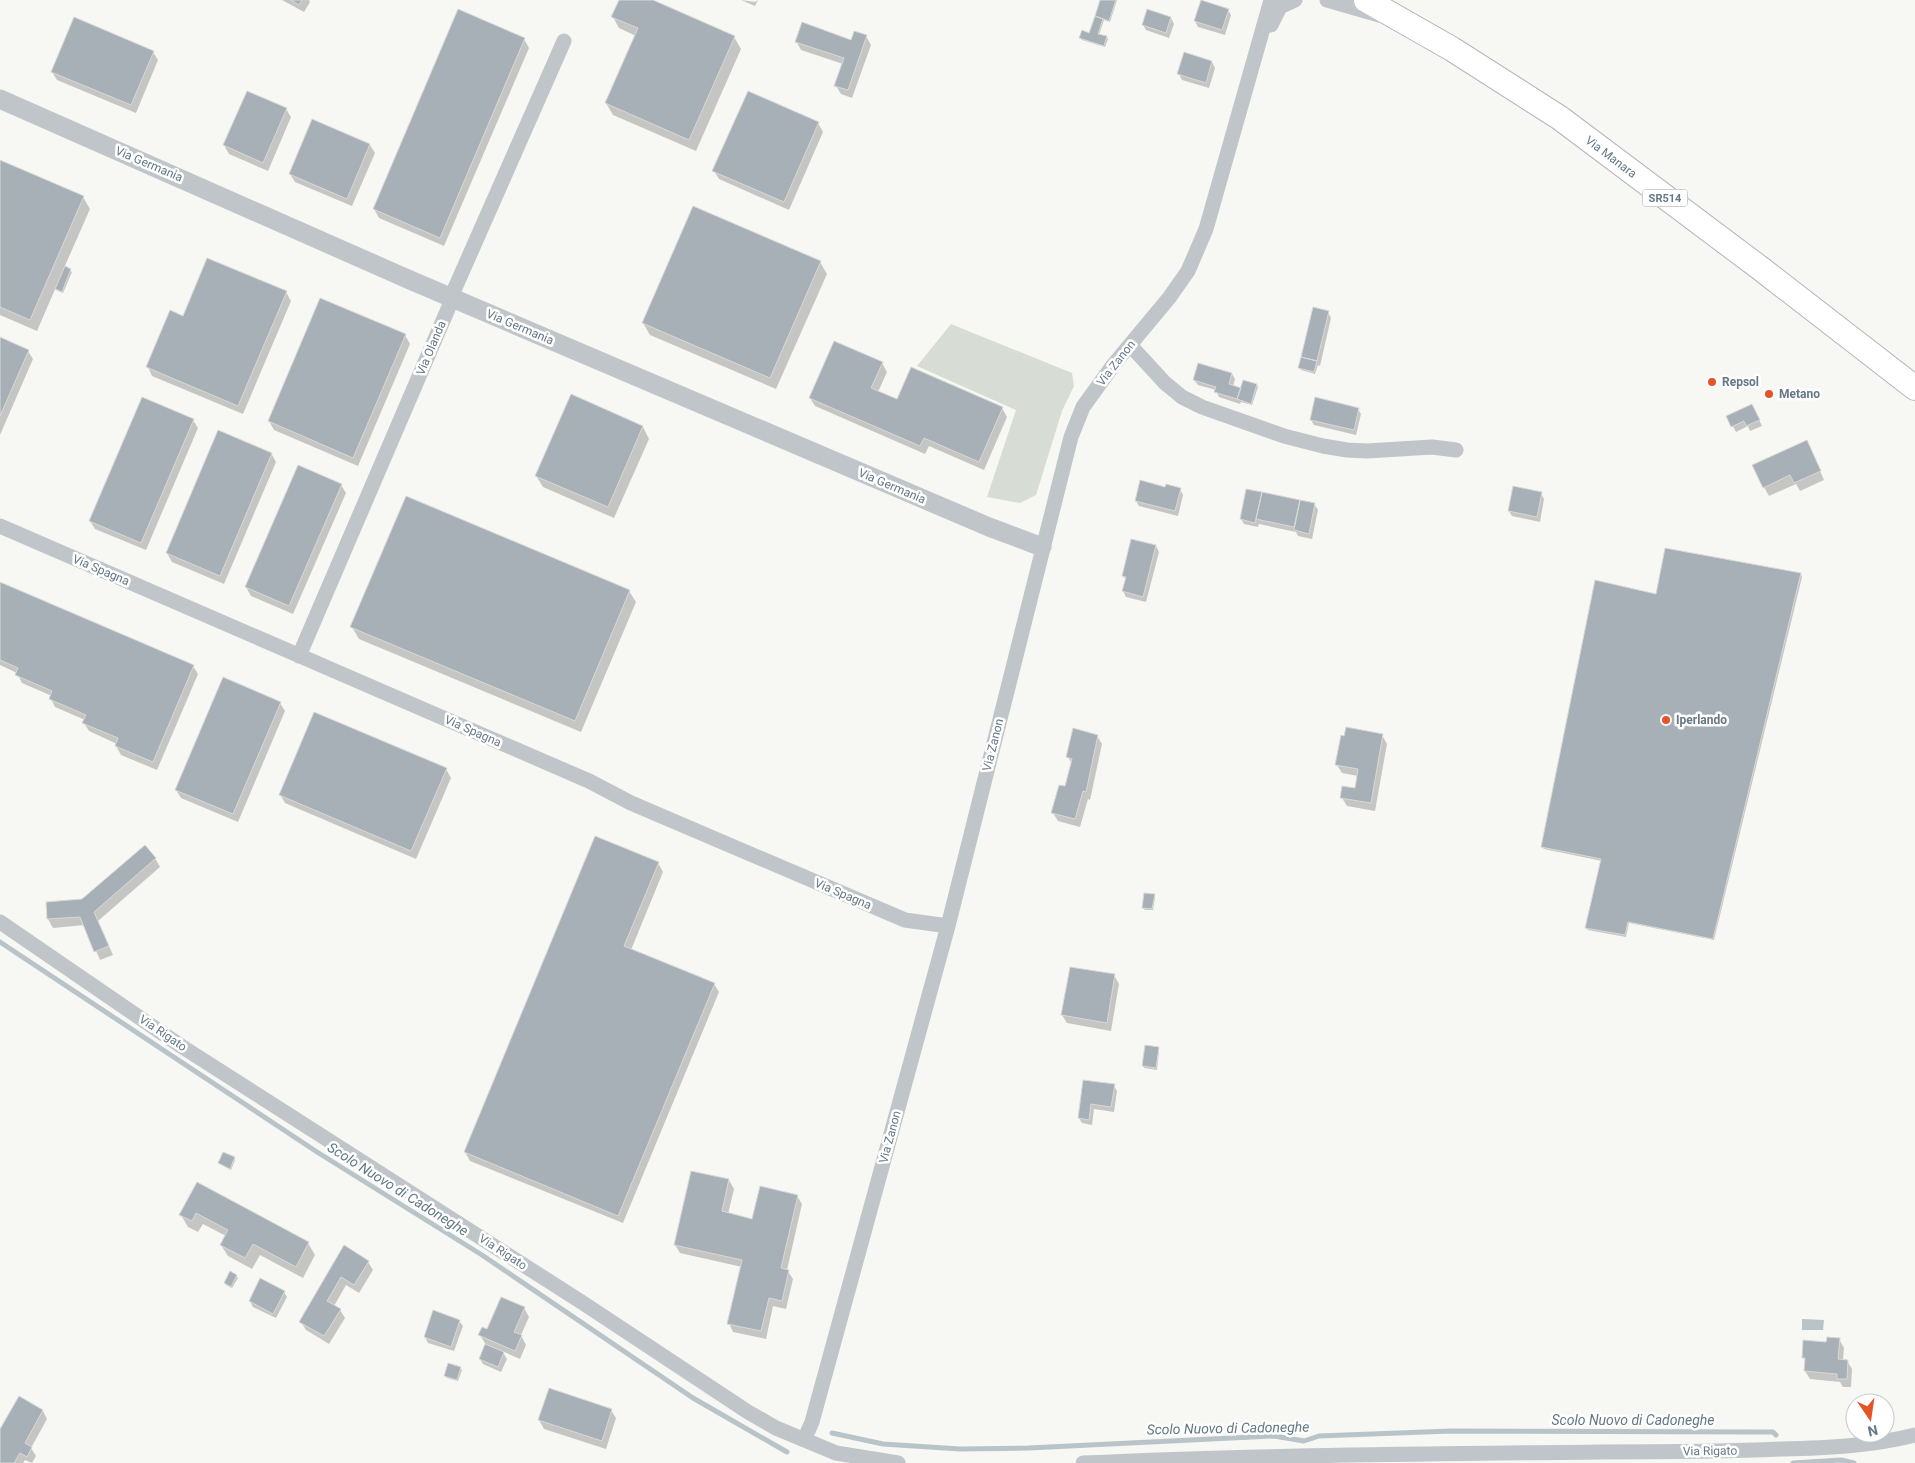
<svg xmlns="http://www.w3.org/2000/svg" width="1915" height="1463" font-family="Roboto,sans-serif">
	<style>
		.green { fill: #d7dcd4 }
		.water { fill: #b8c4c8 }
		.shadow { fill: #0003 }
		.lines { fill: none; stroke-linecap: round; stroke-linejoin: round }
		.stream { stroke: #b8c4c8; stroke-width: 5 }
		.building { fill: #a7b0b6; stroke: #d9d9d7 }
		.primary-casing { stroke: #b2b7bb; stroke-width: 26 }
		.minor { stroke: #c0c5c9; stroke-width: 15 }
		.tertiary { stroke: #c0c5c9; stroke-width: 19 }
		.primary { stroke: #fff; stroke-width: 24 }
		.poi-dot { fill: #e35429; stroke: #fff; stroke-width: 2 }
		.labels { text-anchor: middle; stroke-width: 5; stroke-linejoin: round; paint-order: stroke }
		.shield { fill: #fff; stroke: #94a0aa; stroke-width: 1 }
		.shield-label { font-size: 11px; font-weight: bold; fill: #667886 }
		.street-label { font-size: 12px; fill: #667886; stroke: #fff }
		.poi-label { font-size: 12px; font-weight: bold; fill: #667886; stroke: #fff; text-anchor: start }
		.water-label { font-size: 14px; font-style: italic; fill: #627981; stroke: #fff }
	</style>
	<rect width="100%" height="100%" fill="#f7f7f4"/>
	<!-- green -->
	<path class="green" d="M951,324L1072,373L1074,386L1062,411L1036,495L1020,503L987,497L1016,410L917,366Z"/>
	<!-- water -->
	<path class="water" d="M1802,1319L1824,1320L1823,1330H1802Z"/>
	<!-- shadow -->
	<path class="shadow" d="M282,0H309L310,2L304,12Z
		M620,0H650L734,37L741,49L696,151L613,115L606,103L636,36L619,28L613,17Z
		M741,0L755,2L758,0L755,6Z
		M1101,0H1117L1110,22L1104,20L1099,35L1107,37L1108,39L1105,47L1082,40L1081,38L1090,34Z
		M1228,10L1231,15L1225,35L1198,27L1195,21Z
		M1148,11L1171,18L1174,24L1169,38L1146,30L1143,25Z
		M866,36L871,45L852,98L841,94L836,86L843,64L801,50L796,41H852Z
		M524,39L529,48L444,246L379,218L374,209Z
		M153,52L158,60L136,113L57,80L52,72Z
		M1212,62L1215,68L1209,88L1182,80L1179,74Z
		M286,109L291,117L268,171L229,154L224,145Z
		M818,123L823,132L789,210L719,179L714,171Z
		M370,145L375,153L352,206L295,182L290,174Z
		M0,162L83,197L90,209L64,268L72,272L63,293L58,291L56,287L37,331L0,315Z
		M820,262L827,274L776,389L650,335L643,323Z
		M286,292L291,301L243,414L152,376L148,367L183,317Z
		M1328,312L1331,318L1320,366L1318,365L1315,374L1301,370L1300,368Z
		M405,335L410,344L358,466L274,430L269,421Z
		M0,339L28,351L33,359L0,435Z
		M882,363L887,372L878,392L897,401L1002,408L1007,417L984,470L929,446L925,454L815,406L810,398Z
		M1232,374L1235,379L1233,386L1240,389L1257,385L1258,387L1252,405L1241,402L1240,404L1219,397L1216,390L1198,385L1194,380Z
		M571,396L643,427L649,439L614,518L543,487L536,476Z
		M1358,409L1361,414L1356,435L1314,425L1311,420Z
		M1755,411L1762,426L1750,431L1748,426L1736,432L1728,417Z
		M193,420L198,428L146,550L95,529L90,521Z
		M1811,450L1824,480L1800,491L1796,484L1769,496L1764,487Z
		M271,453L276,462L224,584L172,562L167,553Z
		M341,485L346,493L293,614L251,596L246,587Z
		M1166,488L1180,489L1183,495L1178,516L1139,506L1136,501Z
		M1247,490L1314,504L1318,510L1312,539L1298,536L1296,532L1259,524L1258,527L1244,524L1241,519Z
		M1541,493L1544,499L1540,522L1512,516L1509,511Z
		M1132,540L1156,546L1159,552L1146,602L1126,597L1123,591L1126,580L1123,576Z
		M1666,550L1801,574L1802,577L1714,940L1629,923L1626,937L1588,930L1586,928L1602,861L1544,849L1542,847L1657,595Z
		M0,583L193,666L198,674L157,770L121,755L116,746L117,744L89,731L84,723L85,720L55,707L51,699L52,696L22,683L17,673L0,665Z
		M629,591L636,602L581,732L359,639L352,627Z
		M280,703L285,711L238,822L181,798L176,790Z
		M1382,735L1387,744L1375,811L1347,806L1342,798L1356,790L1358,776L1342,773L1337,765Z
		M1097,736L1102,744L1090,800L1088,799L1080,827L1058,821L1053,813L1066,788L1072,764L1068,757Z
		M446,769L451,778L416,859L285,803L280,794Z
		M155,858L160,867L98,921L113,955L100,960L85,925L53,928L48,919V903L83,900Z
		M658,863L663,872L631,950L714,984L719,992L623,1223L470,1161L465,1152Z
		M1154,895L1155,898L1153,910H1145L1143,908Z
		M1114,975L1119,984L1111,1031L1067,1023L1062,1015Z
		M1158,1048L1159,1050L1157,1070L1144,1068L1143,1065Z
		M1084,1081L1114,1086L1117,1091L1114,1112L1094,1109L1092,1125L1082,1123L1079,1118Z
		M234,1158L235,1160L231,1170L219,1163Z
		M729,1180L734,1189L728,1214L753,1220L797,1196L802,1204L787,1270L793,1279L786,1309L773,1306L766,1339L733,1332L729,1323L742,1267L680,1253L675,1245Z
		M198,1184L308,1243L315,1255L303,1278L260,1255L252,1269L228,1256L221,1245L226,1236L203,1224L198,1232L188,1227L181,1215Z
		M345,1247L368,1262L373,1270L359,1293L346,1285L334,1306L340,1310L345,1318L329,1344L306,1330L301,1322Z
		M236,1276L238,1278L232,1288L226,1285L225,1283Z
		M284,1292L287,1297L276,1318L253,1307L250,1301Z
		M524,1308L529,1317L521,1335L526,1345L520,1359L502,1351L507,1359L501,1372L483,1364L480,1359L486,1345L480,1335Z
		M459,1321L463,1326L454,1351L428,1343L425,1337Z
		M1839,1339L1844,1348L1843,1360L1847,1361L1852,1369L1851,1387H1843L1840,1382L1810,1379L1805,1371L1806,1361L1803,1357L1828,1343Z
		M460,1368L462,1370L458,1381L447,1378L445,1375Z
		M611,1410L616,1418L606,1449L544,1429L539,1420Z
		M43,1411L47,1419L31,1448L36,1456L32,1463L25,1460L23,1463H0V1432Z"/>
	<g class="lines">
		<!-- stream -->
		<path class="stream" d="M0,942L317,1152L482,1255L693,1398L787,1452
			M832,1433L883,1444L960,1449L1029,1448L1274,1436L1304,1441L1319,1436L1451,1431L1758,1432H1773L1776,1435
			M1793,1463L1841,1460L1854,1463"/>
	</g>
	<!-- building -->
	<path class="building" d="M291,0H302L299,5Z
		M619,0H653L735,36L689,140L605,103L638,28L611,17Z
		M1100,0H1116L1109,21L1095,16Z
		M1201,0L1229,9L1222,30L1194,21Z
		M458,9L525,38L440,238L373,209Z
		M1147,9L1171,17L1166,33L1142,25Z
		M1095,16L1103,19L1098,34L1107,36L1104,46L1079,38L1082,30L1089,33Z
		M74,17L154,51L131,105L51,72Z
		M802,22L851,40L854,31L867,35L848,90L834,86L844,58L795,42Z
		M1184,52L1212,61L1206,83L1177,74Z
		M247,91L287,108L263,163L223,145Z
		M748,91L819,122L784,202L712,171Z
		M312,119L370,144L347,199L289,174Z
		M0,160L84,196L30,320L0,307Z
		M693,206L821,261L770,378L642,323Z
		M207,258L287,291L238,406L146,367L170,310L183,316Z
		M65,266L71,269L62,292L55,289Z
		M320,298L406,334L353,458L268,421Z
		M1313,307L1329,311L1317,361L1301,357Z
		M0,337L29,350L0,416Z
		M834,341L883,362L871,388L897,399L911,367L1003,407L979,462L924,438L920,446L809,398Z
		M1301,357L1317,361L1314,372L1298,368Z
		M1198,363L1232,373L1229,384L1241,388L1237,399L1214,392L1216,387L1193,380Z
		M1243,380L1257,384L1251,404L1237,399Z
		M571,394L643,426L608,507L535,476Z
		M142,397L194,419L141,543L89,521Z
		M1315,397L1359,408L1354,430L1310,420Z
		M1752,404L1760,420L1746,426L1744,421L1731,427L1726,416Z
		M218,430L272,453L220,576L166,553Z
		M1807,440L1821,471L1794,483L1790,475L1763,488L1752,465Z
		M298,465L342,484L289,606L245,587Z
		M1140,480L1165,487L1166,484L1181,488L1175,511L1135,501Z
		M1513,486L1542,492L1537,517L1508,511Z
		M1246,489L1262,492L1255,523L1240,519Z
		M1262,492L1300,500L1294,527L1256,519Z
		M406,496L630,590L575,721L350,627Z
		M1300,500L1315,503L1309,534L1294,530Z
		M1131,539L1156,545L1143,597L1122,591L1126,577L1122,576Z
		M1665,548L1801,573L1713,939L1628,922L1625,935L1585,928L1601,859L1541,847L1595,580L1656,594Z
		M0,582L194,665L153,762L115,746L118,738L82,723L86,715L49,699L52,691L15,675L18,668L0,660Z
		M223,677L281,702L233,814L175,790Z
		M314,712L447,768L411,851L279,795Z
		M1346,727L1383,734L1371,803L1340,798L1342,786L1355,788L1358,769L1335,765L1341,735L1344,736Z
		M1073,728L1098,735L1086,792L1083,791L1075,819L1051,813L1059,785L1065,786L1072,759L1066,757Z
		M595,836L659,862L624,946L715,983L618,1216L464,1152Z
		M145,845L156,858L94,912L109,946L94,952L80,917L47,919L46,902L82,899Z
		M1144,893L1155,894L1152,909L1142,908Z
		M1070,967L1115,974L1107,1023L1061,1015Z
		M1145,1045L1159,1047L1156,1068L1142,1066Z
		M1083,1080L1115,1084L1111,1107L1091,1104L1089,1120L1078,1118Z
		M223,1152L235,1157L230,1169L218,1163Z
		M691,1171L729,1179L722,1211L752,1219L760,1186L798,1195L781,1268L789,1270L782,1301L769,1298L761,1331L727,1324L742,1260L674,1245Z
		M197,1182L309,1242L296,1267L253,1244L245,1258L220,1245L228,1230L196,1213L192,1221L179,1215Z
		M344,1245L369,1261L354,1285L341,1277L327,1301L341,1309L324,1336L299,1322Z
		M230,1271L237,1275L231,1287L224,1283Z
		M260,1278L285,1291L273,1314L249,1301Z
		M501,1297L525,1307L514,1332L522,1335L515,1351L478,1335L482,1327L487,1329Z
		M433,1310L460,1320L451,1347L424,1337Z
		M1827,1337L1840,1338L1838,1359L1848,1360L1847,1379H1837V1374L1804,1371L1805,1358H1802L1803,1340L1826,1342Z
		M485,1344L504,1352L498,1367L479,1359Z
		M448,1363L461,1367L457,1380L444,1376Z
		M549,1388L612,1409L602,1441L538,1420Z
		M19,1396L43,1410L25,1443L32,1447L27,1457L20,1453L14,1463H0V1429Z"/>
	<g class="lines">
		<!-- primary casing -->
		<g class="primary-casing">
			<path id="primary" d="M1366,0L1452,49L1560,118L1760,268L1915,388"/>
		</g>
		<!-- minor -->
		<path class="minor" d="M1327,0L1379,15
			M1271,25L1280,7L1295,0
			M1130,345L1165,383L1182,397L1202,407L1284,436L1323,446L1347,450L1367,451L1432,447L1456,450
			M0,526L589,781L631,803L905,920L948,926
			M299,656L448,309L455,288L564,41
			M0,922L181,1046L583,1303L748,1412L776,1428L836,1453L898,1463
			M804,1440L812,1422L948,926L1071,437L1083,407L1114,364L1169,298L1188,271L1206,229L1271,0
			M1083,1463C1255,1455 1426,1454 1598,1452C1660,1452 1721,1452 1782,1449C1828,1448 1871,1446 1915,1435"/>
		<!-- tertiary -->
		<path class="tertiary" d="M0,99L410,280L989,527L1042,547"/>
		<!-- primary -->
		<use href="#primary" class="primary"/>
	</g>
	<!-- markers -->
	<g class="poi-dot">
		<circle cx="1712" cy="382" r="5"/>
		<circle cx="1769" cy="394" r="5"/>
		<circle cx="1666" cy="720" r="5"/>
	</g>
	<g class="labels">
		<!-- shield labels -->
		<rect class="shield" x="1642.5" y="189.5" width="45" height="17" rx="4"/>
		<g class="shield-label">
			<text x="1665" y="202">SR514</text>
		</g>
		<!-- street labels -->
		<g class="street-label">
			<text transform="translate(1611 157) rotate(37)" y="4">Via Manara</text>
			<text transform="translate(149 164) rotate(23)" y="4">Via Germania</text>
			<text transform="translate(520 327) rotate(23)" y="4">Via Germania</text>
			<text transform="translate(431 348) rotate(-67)" y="4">Via Olanda</text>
			<text transform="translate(1116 363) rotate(-52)" y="4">Via Zanon</text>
			<text transform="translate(892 486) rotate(23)" y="4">Via Germania</text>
			<text transform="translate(101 570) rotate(23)" y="4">Via Spagna</text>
			<text transform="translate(473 731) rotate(24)" y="4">Via Spagna</text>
			<text transform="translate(993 745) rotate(-76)" y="4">Via Zanon</text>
			<text transform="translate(843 894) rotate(23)" y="4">Via Spagna</text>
			<text transform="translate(163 1033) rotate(34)" y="4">Via Rigato</text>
			<text transform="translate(890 1137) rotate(-75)" y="4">Via Zanon</text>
			<text transform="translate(503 1252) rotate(33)" y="4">Via Rigato</text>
			<text transform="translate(1710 1451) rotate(-1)" y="4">Via Rigato</text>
		</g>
		<!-- poi labels -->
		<g class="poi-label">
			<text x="1722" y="386">Repsol</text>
			<text x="1779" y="398">Metano</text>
			<text x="1676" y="724">Iperlando</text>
		</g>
		<!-- water labels -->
		<g class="water-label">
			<text transform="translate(398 1189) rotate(32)" y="5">Scolo Nuovo di Cadoneghe</text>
			<text x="1633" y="1425">Scolo Nuovo di Cadoneghe</text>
			<text transform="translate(1228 1428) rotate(-1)" y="5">Scolo Nuovo di Cadoneghe</text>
		</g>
	</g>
	<!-- north arrow -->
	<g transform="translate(1870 1418) rotate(167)"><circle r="24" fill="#ffffff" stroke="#c2c9cf"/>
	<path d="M0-4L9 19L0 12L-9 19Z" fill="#e35429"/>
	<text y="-8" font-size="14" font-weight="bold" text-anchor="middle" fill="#667886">N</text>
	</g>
</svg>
